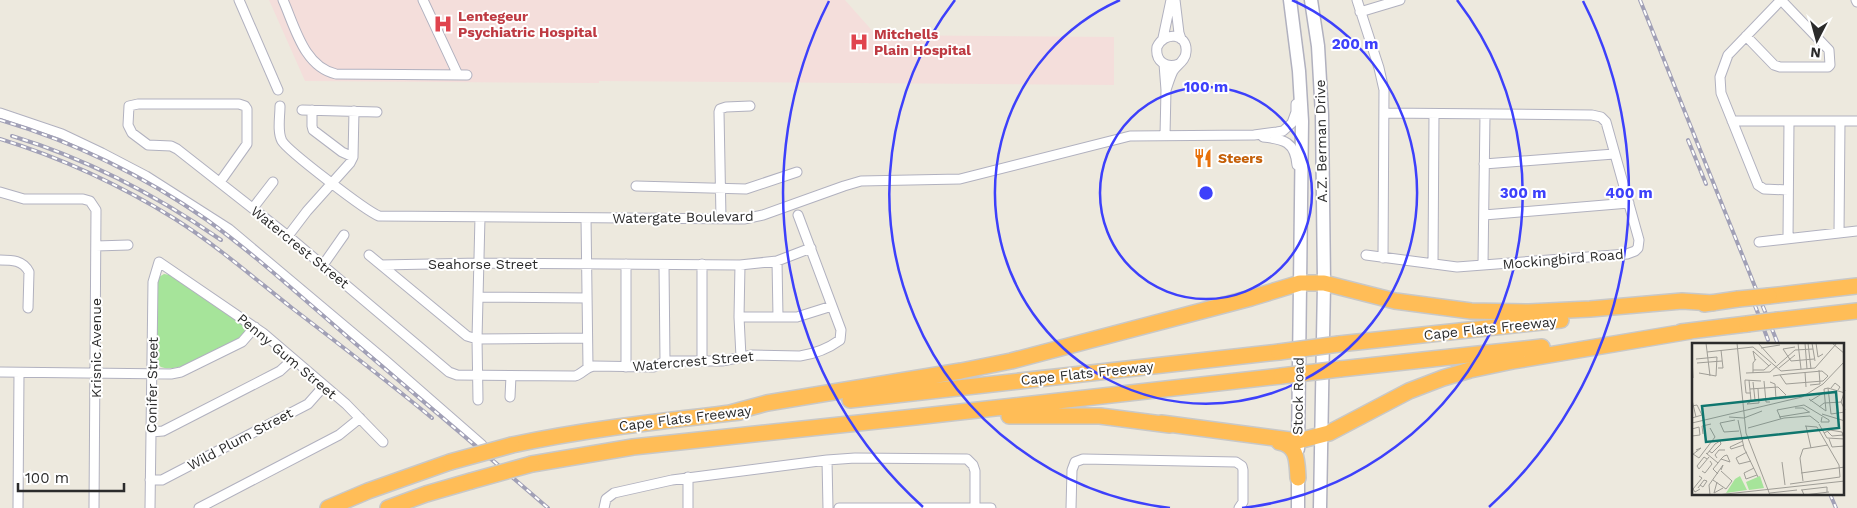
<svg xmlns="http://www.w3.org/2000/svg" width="1857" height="508" font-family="'Work Sans',sans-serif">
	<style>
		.medical { fill: #f4dedb }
		.green { fill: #a6e49a }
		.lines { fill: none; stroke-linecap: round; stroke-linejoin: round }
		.street-casing { stroke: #b1b1bf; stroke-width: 11 }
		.secondary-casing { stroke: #b1b1bf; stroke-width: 15 }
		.highway-casing { stroke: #c8c8c8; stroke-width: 18 }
		.street { stroke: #fff; stroke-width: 9 }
		.secondary { stroke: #fff; stroke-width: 12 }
		.highway { stroke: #ffbd57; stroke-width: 15 }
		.rail-casing { stroke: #a1a0b6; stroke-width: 4 }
		.rail { stroke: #fff; stroke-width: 2; stroke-dasharray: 5.5; stroke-linecap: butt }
		.highway-bridge-casing { stroke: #c8c8c8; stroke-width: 18; stroke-linecap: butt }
		.highway-bridge { stroke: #ffbd57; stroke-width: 15 }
		.ring { fill: none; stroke: #3d40fb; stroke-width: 2.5 }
		.labels { text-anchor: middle; stroke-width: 4; stroke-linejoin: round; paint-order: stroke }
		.health-label { font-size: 14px; font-weight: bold; fill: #be3a42; stroke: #fff; text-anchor: start }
		.street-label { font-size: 14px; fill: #2b2b2b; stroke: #fff }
		.food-label { font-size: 14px; font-weight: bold; fill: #c56008; stroke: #fff; text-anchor: start }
		.inset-road { fill: none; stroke: #9f9d96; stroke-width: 1 }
		.view { fill: #0f766e; fill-opacity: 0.15; stroke: #0f766e; stroke-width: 2.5 }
		.inset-edge { fill: none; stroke: #2b2b2b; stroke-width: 2.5 }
		.centre { fill: #3d40fb; stroke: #fff; stroke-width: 2.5 }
		.ring-label { font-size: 15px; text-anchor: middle; font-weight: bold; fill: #3d40fb; stroke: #fff; stroke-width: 4; stroke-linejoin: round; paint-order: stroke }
	</style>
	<rect width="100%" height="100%" fill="#ede9de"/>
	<!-- medical -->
	<path class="medical" d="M269,0H845L876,35L1114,37V85L599,81V83L305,81Z"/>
	<!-- green -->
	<path class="green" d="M164,274L170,275L244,325L245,332L241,338C226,346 167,383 156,362L157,282L159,277Z"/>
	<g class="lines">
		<!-- street casing -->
		<g class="street-casing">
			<path id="street" d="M239,0L278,90
				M283,0C295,27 304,67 336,74L467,75
				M423,0L458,75
				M1175,0L1179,33L1181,39
				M1357,0L1379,68L1384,90L1383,258
				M1856,0L1857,2
				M1360,12L1400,0
				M1746,36L1774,65L1780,67H1828L1830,65L1829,50L1781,0L1728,55L1720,77L1721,93L1758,185L1764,189L1788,190
				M1163,38L1171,0
				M1164,64L1166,90L1165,135
				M1166,90C1168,84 1170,77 1173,71C1177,65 1186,60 1186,52C1188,33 1164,31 1157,47C1155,61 1166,69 1179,64
				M280,106C280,117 277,132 282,141C288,151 366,211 379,216L744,219L763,215L844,186L861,181L960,179L1130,136L1254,135L1277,132L1283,131L1292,123L1296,112V104
				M302,110L377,112
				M312,110V126L313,130L342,152L353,157
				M0,113L62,134L102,153L146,176L229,229L386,361L482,445
				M1732,121H1857
				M1263,137C1284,139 1295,142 1297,165
				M1484,164L1614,154
				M220,182L247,144V109L245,106L239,104H138L129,106L128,125L132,133L148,145L171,146L177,149L288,236L449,372L457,375L575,376C582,374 586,367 594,366L654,367L665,361H722L752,355L800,356C813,354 829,348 840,340L841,330L798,215
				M636,186L746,189L797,172
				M0,192L24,199H83L90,201L96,210L94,508
				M253,208L273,182
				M1484,215L1629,203
				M586,218L588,367
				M721,218L719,112L720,109L726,107L750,106
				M1839,233L1840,121
				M288,236L307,211L350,163L353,157L354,111
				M1788,238L1789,121
				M1759,242L1857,231
				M96,246L128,245
				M369,255L467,336L477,339L587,338
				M1366,255L1457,267L1627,254L1635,251L1638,248L1639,240L1606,122L1601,117L1592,115L1384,113
				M0,260C12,260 23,260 29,272L28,308
				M777,261L778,317
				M702,264V360
				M1433,264L1434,114
				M323,265L344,235
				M381,265L480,263L740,265L777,261L811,248
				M664,265L665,361
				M740,265L739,317L741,357
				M1483,265L1485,115
				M478,297L587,298
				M739,317H797L832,306
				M626,367V264
				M0,372L171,374L181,372L242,342L255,327
				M510,397L511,376
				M478,400L477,339L480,217
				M151,432L163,431L280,371L293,359
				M827,460L828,508
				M150,480H162L308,404L324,386
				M18,508L19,373
				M150,508L153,282L159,262L263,333L346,404L383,442
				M199,508L339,435L360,418
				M604,508L606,499L614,493L672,480L827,460L855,458L967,459L973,465L975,471V508
				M688,508V477
				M839,508H991
				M1071,508L1072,470L1075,462L1083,459L1236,462L1242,466L1243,470V502L1239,508"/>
		</g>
		<!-- secondary casing -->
		<g class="secondary-casing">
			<path id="secondary" d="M1290,0L1299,71L1302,121L1298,449
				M1311,0L1318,46L1322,115L1324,283L1320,508
				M1298,508V469"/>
		</g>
		<!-- highway casing -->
		<g class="highway-casing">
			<path id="highway" d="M1769,296L1857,286
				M1704,304L1738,299
				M1778,320L1857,311
				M1681,332L1747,324
				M1339,344L1561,320
				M1340,369L1542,347
				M850,400L1279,352
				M730,413L767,403L961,371L1011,361L1251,298L1300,283H1324L1395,301L1471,311L1529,312L1590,309L1682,301L1713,303
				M1009,416H1100L1170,425
				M1161,423L1298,441L1329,433L1409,391L1443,378L1470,370L1513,361L1691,331
				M1279,442C1298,445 1297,462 1298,478
				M512,445C587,429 663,421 740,412
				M532,464L633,447L915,417L1281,376
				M328,508L368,491L450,462
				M388,508L426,494L471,481"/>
		</g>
		<!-- street -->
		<use href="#street" class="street"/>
		<!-- secondary -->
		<use href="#secondary" class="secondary"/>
		<!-- highway -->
		<use href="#highway" class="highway"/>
		<!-- rail casing -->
		<g class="rail-casing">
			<path id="rail" d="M1640,0L1778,344
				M0,120C74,142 144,176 207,220C262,260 312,307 364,351C425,403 487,455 548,508
				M12,136C88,159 156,195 221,240
				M0,139C62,158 120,185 175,219C216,245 254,278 292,308C339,344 386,380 432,418
				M1688,140L1706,184
				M1751,295L1768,340
				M1830,494L1836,508"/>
		</g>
		<!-- rail -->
		<use href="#rail" class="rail"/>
		<!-- highway-bridge casing -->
		<g class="highway-bridge-casing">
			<path id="highway-bridge" d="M1738,299L1769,296
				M1747,324L1778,320
				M1279,352L1339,344
				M1281,376L1340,369
				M450,462L512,445
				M471,481L532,464"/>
		</g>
		<!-- highway-bridge -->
		<use href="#highway-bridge" class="highway-bridge"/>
	</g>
	<!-- distance rings -->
	<g class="ring">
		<circle cx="1206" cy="193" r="106"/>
		<path d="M1292 0A211 211 0 1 1 1120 0"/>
		<path d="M1170 508A317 317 0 0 1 955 0M1457 0A317 317 0 0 1 1242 508"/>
		<path d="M923 507A423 423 0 0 1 829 1M1583 1A423 423 0 0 1 1489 507"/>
	</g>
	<!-- icons -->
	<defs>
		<g id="hospital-bare" transform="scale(1.5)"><path d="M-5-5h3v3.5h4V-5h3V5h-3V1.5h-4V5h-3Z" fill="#e0444e" stroke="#fff" stroke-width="2.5" paint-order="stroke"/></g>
		<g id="restaurant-bare" transform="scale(1.5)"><path d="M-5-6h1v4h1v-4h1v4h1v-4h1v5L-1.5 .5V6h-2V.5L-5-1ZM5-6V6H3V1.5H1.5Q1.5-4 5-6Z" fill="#e8710a" stroke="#fff" stroke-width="2.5" paint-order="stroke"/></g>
	</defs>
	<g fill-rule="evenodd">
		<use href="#hospital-bare" x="443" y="24"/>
		<use href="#hospital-bare" x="859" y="42"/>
		<use href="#restaurant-bare" x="1203" y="158"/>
	</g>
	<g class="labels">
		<!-- health labels -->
		<g class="health-label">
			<text x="458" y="21">Lentegeur<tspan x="458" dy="16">Psychiatric Hospital</tspan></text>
			<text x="874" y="39">Mitchells<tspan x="874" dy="16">Plain Hospital</tspan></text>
		</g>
		<!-- street labels -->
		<g class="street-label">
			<text transform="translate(1321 141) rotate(-91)" y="5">A.Z. Berman Drive</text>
			<text transform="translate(683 217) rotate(-1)" y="5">Watergate Boulevard</text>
			<text transform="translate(300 247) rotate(39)" y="5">Watercrest Street</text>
			<text transform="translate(1563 259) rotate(-5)" y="5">Mockingbird Road</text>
			<text x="483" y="269">Seahorse Street</text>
			<text transform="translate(1490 328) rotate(-6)" y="5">Cape Flats Freeway</text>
			<text transform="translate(96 348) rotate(-90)" y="5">Krisnic Avenue</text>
			<text transform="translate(287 356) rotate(40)" y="5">Penny Gum Street</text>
			<text transform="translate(693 361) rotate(-5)" y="5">Watercrest Street</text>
			<text transform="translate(1087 373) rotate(-6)" y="5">Cape Flats Freeway</text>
			<text transform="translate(152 385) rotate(-89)" y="5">Conifer Street</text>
			<text transform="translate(1298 396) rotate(-89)" y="5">Stock Road</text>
			<text transform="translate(685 418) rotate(-7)" y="5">Cape Flats Freeway</text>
			<text transform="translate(240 439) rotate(-28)" y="5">Wild Plum Street</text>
		</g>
		<!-- food labels -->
		<g class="food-label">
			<text x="1218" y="163">Steers</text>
		</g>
	</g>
	<!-- overview -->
	<g transform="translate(1692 343)">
		<rect width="152" height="152" fill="#ede9de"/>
		<path d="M48,133L55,147L34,150L43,136ZM68,133L72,145L57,147L54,139Z" fill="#a6e49a"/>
		<path class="inset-road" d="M14,0L18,33M45,0L54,90L78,152M66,0L84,20M106,0L109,26M113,0L115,26M116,0L119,26M120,0L123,18M124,0L126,14L131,11M140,0L153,11M103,4L91,6L99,18L122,16M69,5L88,2M15,9L61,4L89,28L123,25L145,0M0,13L1,35M4,16L25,14L24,33L7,30M63,17L61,8L77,23M5,20L30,18M26,25H31L29,7M87,25L103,12M61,27H72L79,21M113,29L114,44M54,30L78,29L103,7L121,6M61,30V20L64,16M81,33L87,32L96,31L130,28L136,33L131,38L94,41L88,32M57,37L59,58M72,38L74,59H78M61,39L63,57M78,39L83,41L84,56M53,40V37L69,38M53,40L54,50H59M118,42L128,41L127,27M136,45L139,71L153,69M136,45L153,50M139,45L143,40L148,44L146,47M58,46L86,44L94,52M153,47L149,59L153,67M117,56L134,68L132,46L136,45M0,57L4,74M59,58L94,53M59,58L55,61L67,60L66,46M118,58L133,49M0,63L5,62L10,72L0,75M127,64L132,60L150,59M103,65H111L117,69M130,71L153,78M37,74L52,75L70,68M87,74L118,69M89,76L85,67L112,62L137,77V79H129L130,74M43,77L28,80L32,89L47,88M46,77L52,105L66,134M0,80L110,54L131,41L153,18M127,81L135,95L153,96M114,83L119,105M56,85L92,75L118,73L127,80M0,86L7,84L8,92L0,93M135,88L140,93L151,92M132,90L138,87L150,89L152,96M11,91L10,83L19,81M137,96L140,104L153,103M51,98L38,104L39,106L52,102M17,108L20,110L29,101M55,109L44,115L47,121L59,118M14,110L26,120M1,111L7,115L23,94L18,85M15,111L23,101L28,98L29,101M0,112L9,105L4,107M25,115L23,112L27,107H33M90,119L93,142M62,125L52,130L54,136L65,132M7,126L5,123L12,114L15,116M7,126L17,114M10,128L13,130L20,121L18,118M109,130L153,124M26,131L21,126L26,120L29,116L32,113L35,112L38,119L29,116M7,133L10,135L1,146L3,149L8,146M21,137L34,146L40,138L29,128M111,138L108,115L111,106L136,102M25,139L22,150L31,145M98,141L148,134L147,122L125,84L113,83M6,145L12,137L15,138L11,144L8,142M109,147L135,144V149M110,147L112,152L137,149M78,150L105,147M18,152L17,142L31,122L29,127M25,152L153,138"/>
		<path class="view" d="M144,49L147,85L14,99L10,63Z"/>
		<rect width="152" height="152" class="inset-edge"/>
	</g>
	<circle cx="1206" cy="193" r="8" class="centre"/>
	<g class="ring-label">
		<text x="1355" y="49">200 m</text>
		<text x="1206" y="92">100 m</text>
		<text x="1523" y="198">300 m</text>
		<text x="1629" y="198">400 m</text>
	</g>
	<!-- north arrow -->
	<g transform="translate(1817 40) rotate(186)" stroke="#ffffff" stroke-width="4" paint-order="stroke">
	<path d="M0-4L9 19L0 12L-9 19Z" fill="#2b2b2b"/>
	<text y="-8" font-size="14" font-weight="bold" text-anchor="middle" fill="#2b2b2b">N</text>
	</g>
	<!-- scale -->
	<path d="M18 483v8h106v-8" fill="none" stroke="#2b2b2b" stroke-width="2.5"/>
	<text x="25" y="483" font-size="15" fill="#2b2b2b" stroke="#ffffff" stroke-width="4" paint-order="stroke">100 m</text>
</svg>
